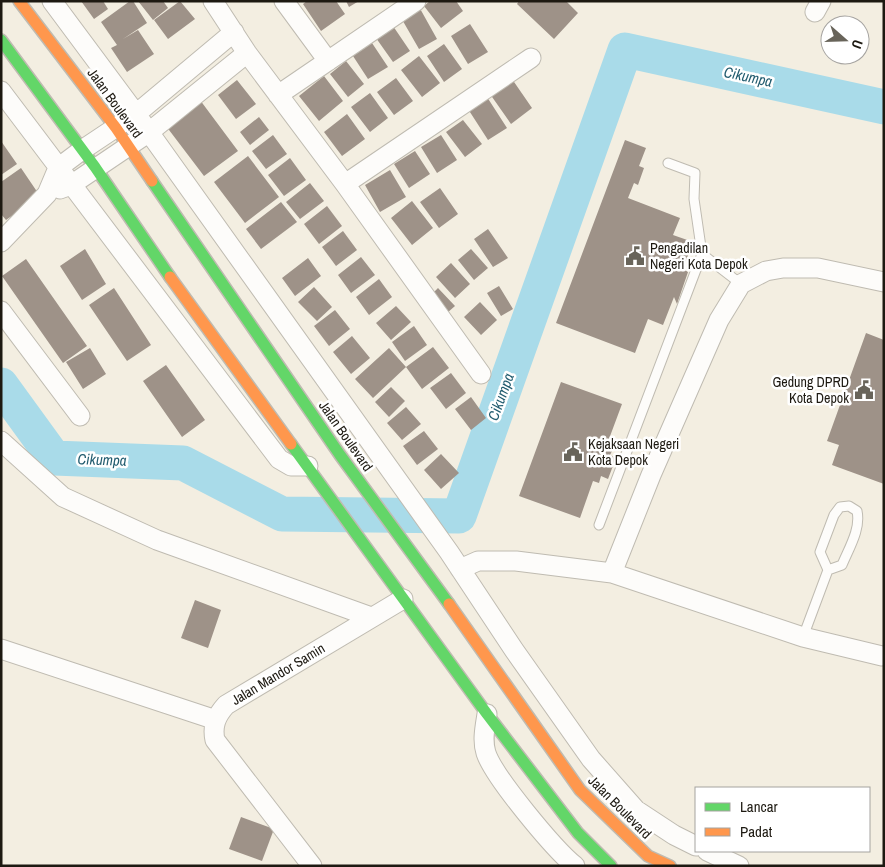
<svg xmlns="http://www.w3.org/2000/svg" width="885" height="867" font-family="'Archivo Narrow',sans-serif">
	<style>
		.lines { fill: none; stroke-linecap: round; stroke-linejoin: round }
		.river { stroke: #a9dbe9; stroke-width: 35 }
		.building { fill: #9e9288 }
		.lane-casing { stroke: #bfbbb1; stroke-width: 11 }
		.street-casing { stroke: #bfbbb1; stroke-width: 21 }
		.fast-casing { stroke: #bfbbb1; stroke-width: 14 }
		.slow-casing { stroke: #bfbbb1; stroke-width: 14 }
		.lane { stroke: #fdfcfa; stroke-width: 9 }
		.street { stroke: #fdfcfa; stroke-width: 19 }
		.fast { stroke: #63d668; stroke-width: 11 }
		.slow { stroke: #ff974d; stroke-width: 11 }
		.labels { text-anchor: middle; stroke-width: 5; stroke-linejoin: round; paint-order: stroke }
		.street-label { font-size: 14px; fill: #1d1911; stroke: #fff }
		.poi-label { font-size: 14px; fill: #1d1911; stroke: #fff; text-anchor: start }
		.water-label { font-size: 15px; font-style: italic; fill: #225c6f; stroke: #fff }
	</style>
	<rect width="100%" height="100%" fill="#f3eee1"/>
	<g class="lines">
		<!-- river -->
		<path class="river" d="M1,385L54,458L183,463L282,514L459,516L625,50L884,107"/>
	</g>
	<!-- building -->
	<path class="building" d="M81,1H103L108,9L94,19Z
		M130,1H133L147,23L123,39L138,30L154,54L127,72L111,48L117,45L101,22Z
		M138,1H163L168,8L153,20Z
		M180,1L195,19L168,39L154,20Z
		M307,1H336L345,14L321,31L303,4Z
		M346,1H359L349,7Z
		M430,1H456L463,11L441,28L424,6Z
		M519,1H566L578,13L554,39L517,4Z
		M418,5L437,39L419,49L400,16Z
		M470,24L488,52L468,64L451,36Z
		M393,26L410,51L393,62L376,38Z
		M372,43L388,67L368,79L353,56Z
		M444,44L462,69L444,82L427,56Z
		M419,56L440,83L422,97L401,70Z
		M346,61L364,84L348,97L330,74Z
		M324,76L343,101L319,121L299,96Z
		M396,78L413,101L394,115L377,92Z
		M512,79L532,108L511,124L490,94Z
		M237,80L256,104L236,119L218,95Z
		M370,93L388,118L370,132L351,107Z
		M487,97L507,128L488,140L468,109Z
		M200,100L238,151L204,176L166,126Z
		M347,114L365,139L342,156L324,132Z
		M259,117L269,130L250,145L240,132Z
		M463,120L482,144L465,157L446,132Z
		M273,135L287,154L266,169L252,151Z
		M441,135L457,160L437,173L421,147Z
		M625,140L646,148L639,166L644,168L638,185L634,183L628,198L680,218L673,235L693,242L683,269L688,272L677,304L674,297L663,325L648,319L635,353L556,323Z
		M1,141L17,164L1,175Z
		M415,151L430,174L409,188L394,164Z
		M248,156L279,197L245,223L214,182Z
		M290,158L306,180L284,196L268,175Z
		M21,168L40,196L6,220L1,214V182Z
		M390,170L406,197L380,212L365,185Z
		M310,183L324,201L300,219L286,202Z
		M440,188L458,214L439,228L420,202Z
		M412,201L433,228L412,245L391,218Z
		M281,202L297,222L261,249L246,229Z
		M327,206L342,226L319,244L304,224Z
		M488,229L508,258L493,267L474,239Z
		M343,231L357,250L336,266L322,247Z
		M85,249L106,284L82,300L60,266Z
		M471,249L488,268L474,280L458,260Z
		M361,257L375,275L351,293L338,275Z
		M308,258L321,276L295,296L282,278Z
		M26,259L87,346L63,363L2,276Z
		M451,263L470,284L455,298L436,277Z
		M379,279L392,297L369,315L356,297Z
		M499,286L513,309L501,316L487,293Z
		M314,287L332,307L317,321L298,302Z
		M114,288L151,345L127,361L89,305Z
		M438,288L455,306L447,313L431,295Z
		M480,302L497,320L481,335L464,317Z
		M396,306L411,322L391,340L376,323Z
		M335,310L350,329L329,346L314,326Z
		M414,326L427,345L405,361L392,342Z
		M866,333L884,340V484L832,465L839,445L827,441Z
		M352,336L370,358L351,374L333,352Z
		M433,347L449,368L422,389L406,367Z
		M90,348L106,374L83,389L66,362Z
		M389,348L406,367L373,398L355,379Z
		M166,365L205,420L182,437L143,381Z
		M451,373L466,393L446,409L430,388Z
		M561,382L622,404L606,447L613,449L610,455L616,458L608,479L601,476L599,483L593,481L580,518L519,496Z
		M391,387L405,401L389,417L375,402Z
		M471,397L486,418L471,430L455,409Z
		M406,407L421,424L402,440L387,423Z
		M424,431L438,449L417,465L403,446Z
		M441,454L459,473L441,489L424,470Z
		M195,600L221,610L208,648L181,638Z
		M241,817L274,829L262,861L229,849Z"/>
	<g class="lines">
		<!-- lane casing -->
		<g class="lane-casing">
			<path id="lane" d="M668,163L695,173L694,199L702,254L741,284
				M849,506L857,511C861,529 849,548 842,565L828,570L820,552L834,515L840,507Z
				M599,525L702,254
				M803,637L828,570"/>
		</g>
		<!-- street casing -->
		<g class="street-casing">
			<path id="street" d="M52,1L136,114L449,552L514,650L591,759L636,810L674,835L696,846
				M213,1L247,53L345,184L481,374
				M284,1L328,61
				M815,12L821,1
				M1,91L279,459L291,466H308
				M278,95L416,1
				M345,184L531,58
				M60,189L71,185L148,133L247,53
				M1,242L47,194L58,168L82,150L136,114L234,32
				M1,311L80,416
				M1,441L63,497L157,540L371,617
				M460,569L478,561H516L612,573L803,637L882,656
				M612,573L651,475L719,320L741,284L766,271L783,268H818L884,282
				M1,649L216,720
				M487,714C485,727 482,741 486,753C494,777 554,849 575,866
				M707,851L739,866
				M312,866L215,740C212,726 216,716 226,705L403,599"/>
		</g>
		<!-- fast casing -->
		<g class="fast-casing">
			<path id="fast" d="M1,40L95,167L170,277
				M152,181L340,455L449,604
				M291,444L487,714L578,833L611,866"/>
		</g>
		<!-- slow casing -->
		<g class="slow-casing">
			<path id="slow" d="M19,1L116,128L152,181
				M170,277L291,444
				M449,604L580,790L648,856L670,866"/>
		</g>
		<!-- lane -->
		<use href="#lane" class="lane"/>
		<!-- street -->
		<use href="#street" class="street"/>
		<!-- fast -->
		<use href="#fast" class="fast"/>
		<!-- slow -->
		<use href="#slow" class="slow"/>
	</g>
	<!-- icons -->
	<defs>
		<g id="civic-bare" transform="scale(1.5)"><path d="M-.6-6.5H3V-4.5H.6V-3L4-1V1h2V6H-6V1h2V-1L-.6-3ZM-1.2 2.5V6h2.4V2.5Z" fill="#68645a" stroke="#fff" stroke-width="2.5" paint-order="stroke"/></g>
	</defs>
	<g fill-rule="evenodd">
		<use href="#civic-bare" x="635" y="256"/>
		<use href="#civic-bare" x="864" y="390"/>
		<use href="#civic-bare" x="573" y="452"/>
	</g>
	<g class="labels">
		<!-- street labels -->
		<g class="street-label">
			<text transform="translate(115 103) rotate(54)" y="5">Jalan Boulevard</text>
			<text transform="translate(346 436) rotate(55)" y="5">Jalan Boulevard</text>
			<text transform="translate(278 674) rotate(-31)" y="5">Jalan Mandor Samin</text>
			<text transform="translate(620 807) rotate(45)" y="5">Jalan Boulevard</text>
		</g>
		<!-- poi labels -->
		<g class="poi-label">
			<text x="650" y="253">Pengadilan<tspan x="650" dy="16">Negeri Kota Depok</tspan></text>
			<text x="849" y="387" text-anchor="end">Gedung DPRD<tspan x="849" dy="16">Kota Depok</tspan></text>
			<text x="588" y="449">Kejaksaan Negeri<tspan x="588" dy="16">Kota Depok</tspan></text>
		</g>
		<!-- water labels -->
		<g class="water-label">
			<text transform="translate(748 77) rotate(12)" y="5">Cikumpa</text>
			<text transform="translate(501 397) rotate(-70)" y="5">Cikumpa</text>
			<text transform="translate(102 460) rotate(2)" y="5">Cikumpa</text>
		</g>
	</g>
	<!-- border -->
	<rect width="885" height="867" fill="none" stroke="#1d1911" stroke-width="5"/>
	<!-- legend -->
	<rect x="695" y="787" width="175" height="65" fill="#ffffff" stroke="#a5a3a0"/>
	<rect x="705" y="803" width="25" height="8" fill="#63d668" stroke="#a5a3a0"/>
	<text x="740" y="812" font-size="15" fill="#1d1911">Lancar</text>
	<rect x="705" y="828" width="25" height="8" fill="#ff974d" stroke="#a5a3a0"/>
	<text x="740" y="837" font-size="15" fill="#1d1911">Padat</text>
	<!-- north arrow -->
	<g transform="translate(845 40) rotate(110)"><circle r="24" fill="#ffffff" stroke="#a5a3a0"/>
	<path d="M0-4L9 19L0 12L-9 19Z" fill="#68645a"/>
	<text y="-8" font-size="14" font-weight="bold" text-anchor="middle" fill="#1d1911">U</text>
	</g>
</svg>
